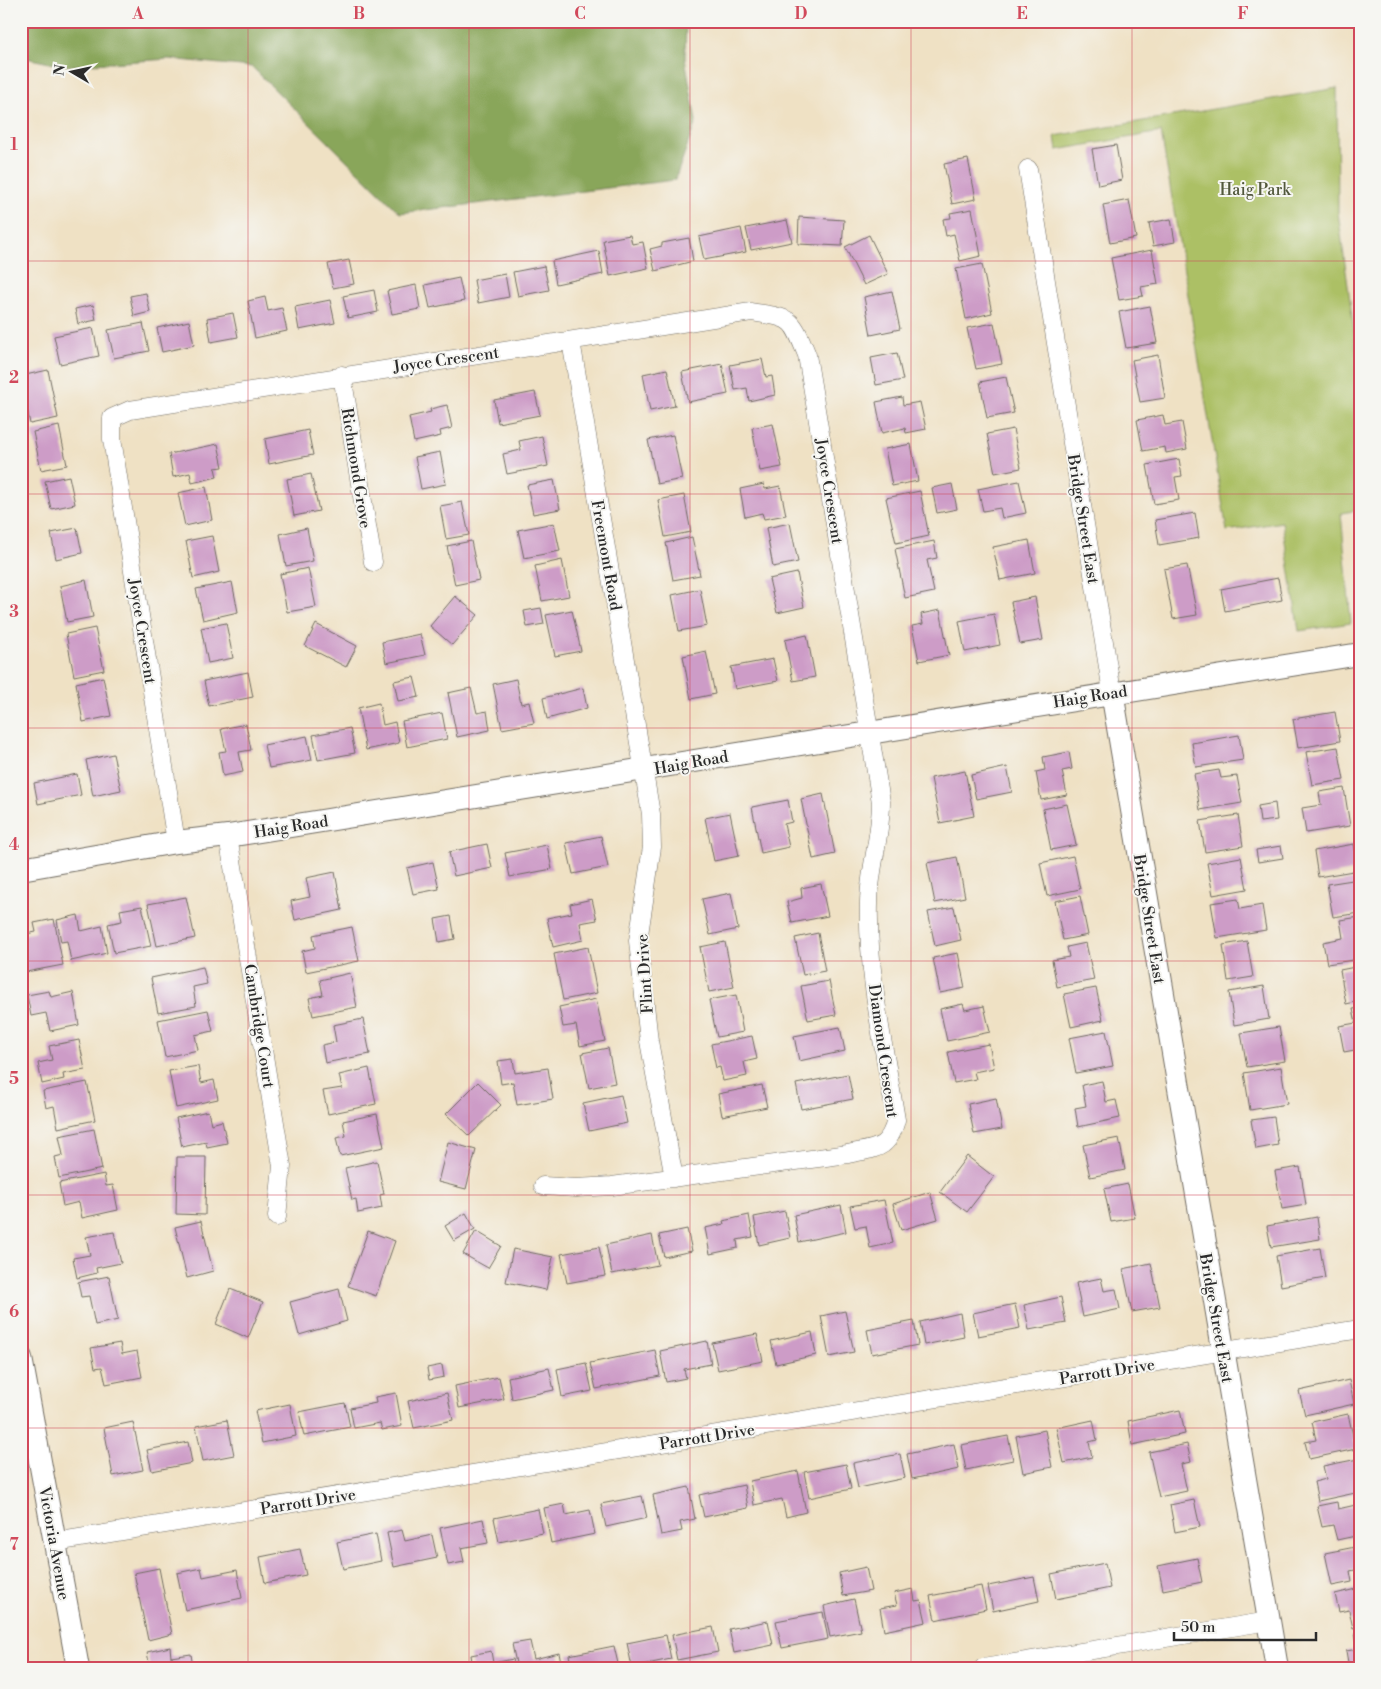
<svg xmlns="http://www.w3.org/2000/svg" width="1381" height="1689" font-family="'Libre Bodoni',serif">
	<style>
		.green { fill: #acc065; stroke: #6c7648 }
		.forest { fill: #89a65a; stroke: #5a6842 }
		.building { fill: #cd9cc7 }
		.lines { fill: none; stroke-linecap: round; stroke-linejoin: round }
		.minor-casing { stroke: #706b61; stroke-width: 19 }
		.tertiary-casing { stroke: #706b61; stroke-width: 24 }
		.minor { stroke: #fff; stroke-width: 18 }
		.tertiary { stroke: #fff; stroke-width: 22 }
		.grid { fill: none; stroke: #d1495b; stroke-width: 1; stroke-opacity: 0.55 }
		.labels { text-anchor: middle; stroke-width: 4; stroke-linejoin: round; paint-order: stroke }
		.park-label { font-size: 16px; fill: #52583c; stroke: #f6f6f2 }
		.street-label { font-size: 16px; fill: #2b2b2b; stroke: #f6f6f2 }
		.neatline { fill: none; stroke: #d1495b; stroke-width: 2 }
		.grid-label { font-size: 16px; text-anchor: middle; font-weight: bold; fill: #d1495b }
	</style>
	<rect width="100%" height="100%" fill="#f6f6f2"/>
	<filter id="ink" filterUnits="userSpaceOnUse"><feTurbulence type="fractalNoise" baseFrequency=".02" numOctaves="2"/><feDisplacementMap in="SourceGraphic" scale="10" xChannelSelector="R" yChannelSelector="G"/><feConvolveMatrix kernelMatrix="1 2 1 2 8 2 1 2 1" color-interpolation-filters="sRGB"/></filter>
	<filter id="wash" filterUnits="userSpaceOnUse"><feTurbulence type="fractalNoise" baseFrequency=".0096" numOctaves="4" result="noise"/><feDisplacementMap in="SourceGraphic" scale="20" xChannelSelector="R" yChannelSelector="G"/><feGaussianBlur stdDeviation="1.12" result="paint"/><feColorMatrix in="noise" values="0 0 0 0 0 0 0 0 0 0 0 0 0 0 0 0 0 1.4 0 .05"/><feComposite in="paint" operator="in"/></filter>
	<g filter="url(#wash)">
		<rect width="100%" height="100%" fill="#efe1c4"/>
		<!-- green -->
		<path class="green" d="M1337,88L1338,212L1360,375V510L1341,513L1351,623L1299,631L1282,522L1227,531L1161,132L1057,150L1055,136Z"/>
		<!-- forest -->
		<path class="forest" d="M21,21H686L685,58L696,121L675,180L400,213L252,67L169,59L64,66L21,57Z"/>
		<g id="blocks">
			<!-- building -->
			<path class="building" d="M1116,145L1122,180L1098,185L1092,149Z
				M968,159L976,199L952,204L944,164Z
				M1129,200L1136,238L1110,243L1103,205Z
				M972,209L981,256L960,261L954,234L946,236L943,219L951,218L950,213Z
				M799,217L844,220L842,246L798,244Z
				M1171,219L1175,242L1153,246L1149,223Z
				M787,220L792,242L751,250L746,228Z
				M741,228L746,252L704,260L699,237Z
				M630,235L632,244L643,242L648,268L610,276L603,240Z
				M869,235L888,274L864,285L845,247Z
				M689,238L693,261L655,271L650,249L662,246V243Z
				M1152,250L1158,284L1141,287L1143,296L1119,300L1111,258Z
				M599,251L603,274L556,284L552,261Z
				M349,260L354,284L333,288L328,264Z
				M982,264L992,313L966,319L956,269Z
				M544,266L549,290L518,296L513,272Z
				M505,274L509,297L478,303L474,280Z
				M459,278L464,301L430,308L425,285Z
				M416,285L420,309L392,314L387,291Z
				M374,290L378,312L348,318L343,296Z
				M892,291L900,329L871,335L864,297Z
				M146,293L150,312L134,316L130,296Z
				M265,297L268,311L282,308L287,331L255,338L248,301Z
				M330,300L335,323L299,330L295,307Z
				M93,305L96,320L78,324L75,309Z
				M1150,306L1157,343L1126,348L1119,312Z
				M233,313L238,337L211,342L207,318Z
				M189,321L194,345L162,352L157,328Z
				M143,323L149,351L114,358L108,330Z
				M994,323L1002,364L976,369L967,328Z
				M93,328L99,356L60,364L54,336Z
				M897,353L903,380L876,385L871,358Z
				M1158,355L1165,398L1140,402L1132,360Z
				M762,359L766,377L772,376L775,395L749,401L747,388L735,390L730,365Z
				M722,364L728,394L688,402L682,372Z
				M667,369L675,406L650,411L643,374Z
				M48,370L58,418L30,424L21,376Z
				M1006,377L1014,413L987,418L980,382Z
				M535,392L540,415L498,423L494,400Z
				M902,397L903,405L920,402L926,429L906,433L905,428L882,433L876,402Z
				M447,405L452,428L440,431L441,436L414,442L409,417L431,412L430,409Z
				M1163,415L1165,425L1182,422L1187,449L1166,453L1165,447L1143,451L1137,420Z
				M773,424L782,467L760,471L752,428Z
				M59,426L67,465L41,470L33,432Z
				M1013,429L1021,468L995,473L987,434Z
				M308,430L313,455L269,464L265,439Z
				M673,435L682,479L657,484L648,440Z
				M542,436L548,466L507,474L503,454L521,450L519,441Z
				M218,444L223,467L215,468L217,477L192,483L190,473L173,477L169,454Z
				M911,444L918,481L892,486L885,449Z
				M440,452L446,484L421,489L415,457Z
				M1179,459L1182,476L1175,477L1179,500L1154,504L1147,465Z
				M311,474L319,511L294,516L287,479Z
				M69,476L75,504L51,509L45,481Z
				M554,480L560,509L533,514L527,485Z
				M1019,481L1026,513L1002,518L1000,508L983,511L978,489Z
				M764,484L765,489L780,486L786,515L764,519L762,513L745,517L740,489Z
				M952,484L957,509L937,513L932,488Z
				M206,487L212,520L185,526L178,493Z
				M920,491L929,536L896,543L886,498Z
				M684,495L691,532L665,537L658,500Z
				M462,502L469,535L446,539L440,506Z
				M1195,513L1199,538L1159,545L1155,520Z
				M554,523L560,551L524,558L518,530Z
				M790,523L798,562L773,567L766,528Z
				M77,528L82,553L56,559L51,533Z
				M307,528L313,561L286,566L280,534Z
				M212,536L219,572L193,578L186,541Z
				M692,537L700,575L673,580L666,543Z
				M1029,540L1035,573L1000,580L993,547Z
				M471,541L479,580L455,585L447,546Z
				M934,541L937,558L927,560L934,592L905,598L895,549Z
				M562,560L569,596L542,601L535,566Z
				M1187,565L1197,615L1173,619L1164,569Z
				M308,568L316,607L287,612L280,574Z
				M797,573L804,607L777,613L769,579Z
				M1278,578L1282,600L1225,611L1221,589Z
				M86,580L93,617L67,622L60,586Z
				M232,582L238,612L203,620L196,589Z
				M700,589L707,626L679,631L672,595Z
				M455,596L478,615L452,645L430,626Z
				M1035,597L1043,640L1020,644L1011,602Z
				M541,608L544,624L527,627L524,611Z
				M572,610L581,651L555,656L546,615Z
				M940,610L949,655L919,661L912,626L923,624L921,614Z
				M994,614L1000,645L965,652L959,621Z
				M226,623L233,658L208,663L201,628Z
				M316,624L357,646L346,667L305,646Z
				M95,628L104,670L74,676L66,634Z
				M420,634L425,655L386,663L382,642Z
				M807,635L815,677L793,681L785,640Z
				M706,651L715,694L691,699L683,656Z
				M773,659L778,681L735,689L731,667Z
				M248,672L253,697L209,706L204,681Z
				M103,677L111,716L83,722L76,683Z
				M414,677L419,697L398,701L394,681Z
				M516,679L521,704L529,702L534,723L502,729L493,684Z
				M471,688L477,713L487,711L490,730L457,737L448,693Z
				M583,688L587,708L547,719L543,698Z
				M379,703L383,725L395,722L399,743L366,750L358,708Z
				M1335,712L1340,741L1298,748L1293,719Z
				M442,713L447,739L407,747L402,721Z
				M246,724L251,750L239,752L243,772L223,776L219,752L226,751L221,729Z
				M350,728L355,753L318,760L313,735Z
				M1239,735L1243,760L1196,767L1192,743Z
				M307,736L312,760L269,768L264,745Z
				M1338,747L1344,780L1312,785L1306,752Z
				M1069,752L1072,769L1062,771L1067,795L1041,800L1036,772L1045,770L1043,757Z
				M113,754L121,790L93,796L86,760Z
				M1007,767L1012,792L976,799L971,775Z
				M1219,770L1221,778L1237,776L1242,803L1200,810L1194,774Z
				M965,771L974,816L940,823L931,778Z
				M77,774L81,795L38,804L34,783Z
				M21,775L27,802L21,803Z
				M1344,788L1350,826L1306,833L1302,808L1321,805L1319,792Z
				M823,794L835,854L813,859L801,799Z
				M788,800L792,822L784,824L789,847L761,853L752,807Z
				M1275,803L1277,820L1260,822L1258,806Z
				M1067,804L1076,845L1051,850L1043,809Z
				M730,813L739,856L714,861L705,818Z
				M1238,815L1243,846L1205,852L1200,821Z
				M601,836L608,867L573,874L566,843Z
				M487,844L492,868L454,876L449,852Z
				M1354,844L1359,870L1318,877L1314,851Z
				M547,845L552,869L510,877L505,853Z
				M1281,846L1283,858L1258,862L1256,850Z
				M1073,856L1080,889L1047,896L1040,863Z
				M957,857L965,897L935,903L927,863Z
				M1241,857L1247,889L1213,895L1207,863Z
				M433,862L439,889L413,894L407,868Z
				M335,872L342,910L295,920L291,901L310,897L306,878Z
				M1359,879L1360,913L1333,917L1327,884Z
				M821,884L828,916L792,923L787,902L802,898L801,888Z
				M731,893L738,929L710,935L702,899Z
				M1080,896L1088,935L1063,940L1055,901Z
				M186,897L195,938L157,946L148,904Z
				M592,899L597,920L580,923L583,940L553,947L547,918L572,913L570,904Z
				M1238,899L1240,909L1262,905L1266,930L1217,938L1211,903Z
				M142,906L151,946L114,953L108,924L122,921L120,910Z
				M954,907L961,940L935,946L928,912Z
				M78,915L81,931L102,926L107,953L71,961L67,941L61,942L57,920Z
				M451,916L455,939L439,942L435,919Z
				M1360,917V959L1327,964L1323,942L1343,938L1340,920Z
				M54,919L63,965L26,972L21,935L36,932L34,923Z
				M352,927L359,961L306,972L302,951L315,948L313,935Z
				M818,933L825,971L803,975L795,938Z
				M1247,941L1253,977L1228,981L1223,945Z
				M725,942L734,987L709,992L700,947Z
				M1086,943L1094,980L1057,987L1052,960L1069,957L1067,947Z
				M588,947L597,993L563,1000L554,954Z
				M958,953L965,988L940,993L933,958Z
				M1360,966V1001L1346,1004L1340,970Z
				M203,967L207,984L193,987L196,1006L158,1013L151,978Z
				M350,973L357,1007L313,1016L309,998L323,995L320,980Z
				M829,981L836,1015L808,1020L801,986Z
				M1264,986L1269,1019L1234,1025L1229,992Z
				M1096,988L1103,1020L1071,1027L1064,994Z
				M49,991L51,997L73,992L79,1025L50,1031L46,1013L31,1016L27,995Z
				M736,995L743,1032L717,1037L709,1000Z
				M596,999L605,1041L580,1046L576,1025L563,1027L559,1007Z
				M963,1004L965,1010L984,1006L990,1032L947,1041L940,1009Z
				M1360,1008V1049L1344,1052L1339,1026L1356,1023L1353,1009Z
				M208,1010L213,1031L195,1035L198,1050L165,1057L158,1020Z
				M363,1019L370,1054L325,1063L322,1045L336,1042L333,1025Z
				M840,1027L845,1051L799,1061L794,1036Z
				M1279,1027L1285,1061L1247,1067L1241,1033Z
				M1106,1031L1113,1066L1076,1073L1069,1038Z
				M752,1036L757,1059L744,1062L747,1076L723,1081L720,1067L716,1068L711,1044Z
				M79,1040L85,1070L63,1074L64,1079L42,1084L38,1063L52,1060L49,1046Z
				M989,1044L994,1068L974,1072L976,1079L954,1083L948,1052Z
				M608,1048L615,1083L589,1088L582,1053Z
				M1360,1056V1080H1359L1355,1057Z
				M513,1059L515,1073L548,1068L553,1099L517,1105L513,1082L501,1084L498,1061Z
				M198,1066L201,1083L214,1080L218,1099L176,1108L169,1071Z
				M1281,1067L1287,1104L1250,1110L1244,1073Z
				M369,1068L376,1104L328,1114L323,1091L342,1088L339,1075Z
				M848,1074L853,1099L801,1109L796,1084Z
				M1102,1081L1106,1102L1116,1100L1120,1118L1078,1127L1075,1108L1086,1106L1082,1085Z
				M87,1082L95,1120L58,1128L54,1106L46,1108L43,1091Z
				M478,1082L501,1105L469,1136L446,1114Z
				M762,1085L767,1107L722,1116L718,1094Z
				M621,1095L627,1123L589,1131L583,1103Z
				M996,1098L1002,1129L974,1134L968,1104Z
				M208,1111L211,1124L222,1121L227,1143L207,1147L206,1142L182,1147L176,1118Z
				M377,1114L384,1147L340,1156L336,1138L346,1136L343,1121Z
				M1274,1117L1278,1145L1256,1149L1251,1120Z
				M94,1129L102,1169L59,1178L55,1157L63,1155L59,1136Z
				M1119,1138L1125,1170L1090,1177L1083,1145Z
				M448,1142L476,1150L466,1189L438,1182Z
				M967,1156L994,1177L967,1212L940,1192Z
				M177,1157H206L205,1215L176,1214Z
				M377,1161L384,1194L380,1195L382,1208L358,1213L356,1199L352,1200L345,1168Z
				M1300,1167L1306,1205L1282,1209L1275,1171Z
				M104,1174L106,1186L113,1185L118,1210L82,1218L79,1202L63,1206L59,1183Z
				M1128,1184L1135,1218L1111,1222L1104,1189Z
				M930,1192L938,1219L901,1230L893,1204Z
				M884,1200L893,1243L870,1248L866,1226L855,1228L850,1206Z
				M841,1205L846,1232L799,1242L794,1215Z
				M785,1211L790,1238L759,1245L754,1217Z
				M466,1213L475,1229L454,1241L445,1226Z
				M749,1215L753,1237L737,1240L738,1248L710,1254L705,1228L724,1224L723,1221Z
				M1317,1217L1320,1239L1271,1247L1267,1226Z
				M201,1221L213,1271L187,1278L175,1227Z
				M687,1229L692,1251L664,1257L659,1235Z
				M368,1231L395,1241L376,1296L348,1286Z
				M476,1231L501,1246L488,1268L463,1254Z
				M114,1232L121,1263L96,1268L97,1273L77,1278L73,1258L90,1255L86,1237Z
				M652,1235L658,1265L612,1274L606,1245Z
				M599,1247L605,1276L567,1283L561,1254Z
				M1320,1248L1325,1278L1281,1286L1276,1256Z
				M513,1249L553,1257L546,1290L506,1282Z
				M1151,1263L1160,1307L1132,1312L1123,1269Z
				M109,1276L118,1320L95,1325L89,1296L81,1297L78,1282Z
				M1101,1278L1104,1291L1116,1289L1120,1309L1083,1317L1076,1283Z
				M230,1289L263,1302L248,1338L216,1324Z
				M339,1289L347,1321L299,1335L290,1302Z
				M1061,1297L1066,1323L1029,1330L1024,1305Z
				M1015,1304L1020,1328L978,1336L973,1313Z
				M845,1311L854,1352L829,1357L821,1316Z
				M960,1313L964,1337L924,1345L920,1322Z
				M914,1321L918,1345L872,1354L867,1330Z
				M812,1332L816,1355L776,1364L771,1341Z
				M757,1334L763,1361L718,1370L712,1343Z
				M707,1341L711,1364L684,1369L686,1378L666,1382L660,1351Z
				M120,1343L122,1354L137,1351L142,1377L106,1384L102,1367L95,1368L91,1348Z
				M655,1350L660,1376L596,1389L590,1363Z
				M586,1363L592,1391L562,1397L557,1369Z
				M442,1365L444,1377L429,1380L427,1368Z
				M549,1368L554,1390L512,1399L508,1377Z
				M499,1377L504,1399L459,1408L455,1386Z
				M1349,1380L1354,1404L1305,1415L1299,1391Z
				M396,1393L402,1426L382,1430L380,1423L354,1428L350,1408L376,1403L375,1397Z
				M447,1393L453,1420L414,1428L408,1401Z
				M345,1403L350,1427L304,1436L299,1412Z
				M290,1404L296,1436L262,1443L255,1411Z
				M1180,1410L1185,1434L1132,1445L1128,1421Z
				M1348,1414L1356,1449L1309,1459L1305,1442L1316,1440L1312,1422Z
				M227,1420L234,1455L203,1461L196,1426Z
				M1093,1420L1097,1440L1089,1442L1092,1457L1064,1463L1056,1428Z
				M133,1422L143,1470L113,1476L104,1428Z
				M1045,1430L1052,1467L1023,1473L1016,1436Z
				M1008,1436L1013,1460L966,1470L961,1445Z
				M188,1442L192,1463L152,1471L147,1450Z
				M954,1444L959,1469L912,1479L907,1454Z
				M1187,1444L1191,1462L1181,1464L1187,1491L1159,1497L1149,1452Z
				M900,1454L905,1478L858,1488L853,1463Z
				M1358,1459L1360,1492L1318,1501L1314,1482L1326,1479L1323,1466Z
				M846,1464L851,1489L809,1498L804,1472Z
				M798,1471L806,1512L786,1517L782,1499L754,1505L750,1481Z
				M744,1485L748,1508L704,1517L699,1495Z
				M689,1487L695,1519L680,1522L682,1531L661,1535L653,1495Z
				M642,1496L647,1518L606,1527L601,1504Z
				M1194,1500L1200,1527L1175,1532L1170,1505Z
				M1337,1502L1338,1509L1360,1504V1535L1337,1540L1333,1525L1322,1527L1317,1506Z
				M564,1504L566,1515L590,1510L595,1534L551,1543L544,1508Z
				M538,1509L543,1533L499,1542L494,1518Z
				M483,1519L488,1543L461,1548L464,1562L448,1565L440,1528Z
				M402,1530L405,1541L432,1535L437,1558L394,1567L387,1533Z
				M376,1534L381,1561L343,1569L337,1542Z
				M1360,1546V1569L1350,1571L1352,1582L1332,1586L1325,1553Z
				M300,1549L306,1575L265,1583L260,1557Z
				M1197,1558L1202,1582L1163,1590L1158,1566Z
				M1105,1563L1110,1588L1056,1599L1051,1574Z
				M866,1567L871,1591L843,1596L839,1573Z
				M159,1568L172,1634L148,1640L134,1573Z
				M201,1568L203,1577L237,1570L242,1598L185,1610L177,1573Z
				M1034,1577L1039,1601L993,1611L988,1586Z
				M981,1586L986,1609L935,1620L930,1596Z
				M1360,1588V1626L1353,1628L1349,1610L1339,1612L1335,1594Z
				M913,1589L915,1601L921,1600L926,1622L884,1631L880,1608L897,1605L894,1593Z
				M854,1599L861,1631L830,1637L824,1606Z
				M823,1612L828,1639L782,1648L776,1621Z
				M768,1621L773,1645L734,1653L729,1629Z
				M713,1627L718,1652L677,1660L672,1635Z
				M1355,1634H1360V1668H1349L1346,1651L1358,1649Z
				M666,1635L671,1659L632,1667L627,1643Z
				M530,1641L534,1659L559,1653L562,1668H517L512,1644Z
				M614,1646L619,1668H572L569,1655Z
				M170,1647L171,1657L191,1654L193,1668H150L147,1652Z
				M491,1651L493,1663L513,1659L515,1668H473L471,1655Z"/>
		</g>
	</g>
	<g filter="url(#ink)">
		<use href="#blocks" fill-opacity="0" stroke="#706b61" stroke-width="1"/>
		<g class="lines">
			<!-- minor casing -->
			<g class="minor-casing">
				<path id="minor" d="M1028,169L1112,692
					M571,341L651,814L652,847L638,941L649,1041L674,1178
					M342,375L373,562
					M228,836L282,1166L277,1217
					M176,842L112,439V418L130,410L751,312C792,319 791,315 807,355L881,802C881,837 869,870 869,904C867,975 885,1050 896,1120C888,1151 875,1148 848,1154L612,1186L576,1188L543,1186
					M55,1542L1360,1329
					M983,1668L1269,1621"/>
			</g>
			<!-- tertiary casing -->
			<g class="tertiary-casing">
				<path id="tertiary" d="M1112,692L1277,1668
					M21,869L176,842L228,836C605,775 982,712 1360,654
					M21,1358L78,1668"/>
			</g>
			<!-- minor -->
			<use href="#minor" class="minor"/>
			<!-- tertiary -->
			<use href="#tertiary" class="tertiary"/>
		</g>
	</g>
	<!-- grid -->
	<path class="grid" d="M248,21V1668M469,21V1668M690,21V1668M911,21V1668M1132,21V1668M21,261H1360M21,494H1360M21,728H1360M21,961H1360M21,1195H1360M21,1428H1360"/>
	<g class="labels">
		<!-- park labels -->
		<g class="park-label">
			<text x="1255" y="195">Haig Park</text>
		</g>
		<!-- street labels -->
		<g class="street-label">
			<text transform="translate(446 359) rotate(-8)" y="6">Joyce Crescent</text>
			<text transform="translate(357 468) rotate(81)" y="6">Richmond Grove</text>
			<text transform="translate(830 491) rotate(81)" y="6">Joyce Crescent</text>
			<text transform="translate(1084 519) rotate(81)" y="6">Bridge Street East</text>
			<text transform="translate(607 555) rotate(80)" y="6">Freemont Road</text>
			<text transform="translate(143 631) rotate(81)" y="6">Joyce Crescent</text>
			<text transform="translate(1090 696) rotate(-9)" y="6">Haig Road</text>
			<text transform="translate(691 762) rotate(-10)" y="6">Haig Road</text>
			<text transform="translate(291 826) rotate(-9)" y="6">Haig Road</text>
			<text transform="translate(1150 919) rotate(81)" y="6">Bridge Street East</text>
			<text transform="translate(644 974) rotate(-94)" y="6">Flint Drive</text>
			<text transform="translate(260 1026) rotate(81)" y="6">Cambridge Court</text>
			<text transform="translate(884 1051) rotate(82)" y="6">Diamond Crescent</text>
			<text transform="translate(1217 1318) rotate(80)" y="6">Bridge Street East</text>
			<text transform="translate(1107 1371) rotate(-9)" y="6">Parrott Drive</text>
			<text transform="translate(707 1436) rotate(-9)" y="6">Parrott Drive</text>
			<text transform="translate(308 1501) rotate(-9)" y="6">Parrott Drive</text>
			<text transform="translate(55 1543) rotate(80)" y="6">Victoria Avenue</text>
		</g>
	</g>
	<!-- margin -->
	<rect width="1381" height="1689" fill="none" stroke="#f6f6f2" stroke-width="55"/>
	<!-- north arrow -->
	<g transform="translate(72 72) rotate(279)" stroke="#f6f6f2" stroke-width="4" paint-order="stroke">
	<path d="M0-4L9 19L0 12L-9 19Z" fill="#2b2b2b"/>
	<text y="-8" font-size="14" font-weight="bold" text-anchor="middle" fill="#2b2b2b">N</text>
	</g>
	<!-- scale -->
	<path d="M1174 1632v8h142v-8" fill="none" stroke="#2b2b2b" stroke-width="2.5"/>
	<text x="1181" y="1632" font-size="15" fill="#2b2b2b" stroke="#f6f6f2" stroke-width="4" paint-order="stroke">50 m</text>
	<rect x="28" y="28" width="1326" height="1634" class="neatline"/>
	<g class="grid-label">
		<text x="138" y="19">A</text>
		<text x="359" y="19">B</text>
		<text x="580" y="19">C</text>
		<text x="801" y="19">D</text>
		<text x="1022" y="19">E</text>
		<text x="1243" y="19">F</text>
		<text x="14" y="150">1</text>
		<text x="14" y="383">2</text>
		<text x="14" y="617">3</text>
		<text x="14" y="850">4</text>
		<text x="14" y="1084">5</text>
		<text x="14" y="1317">6</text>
		<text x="14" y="1550">7</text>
	</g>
</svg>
